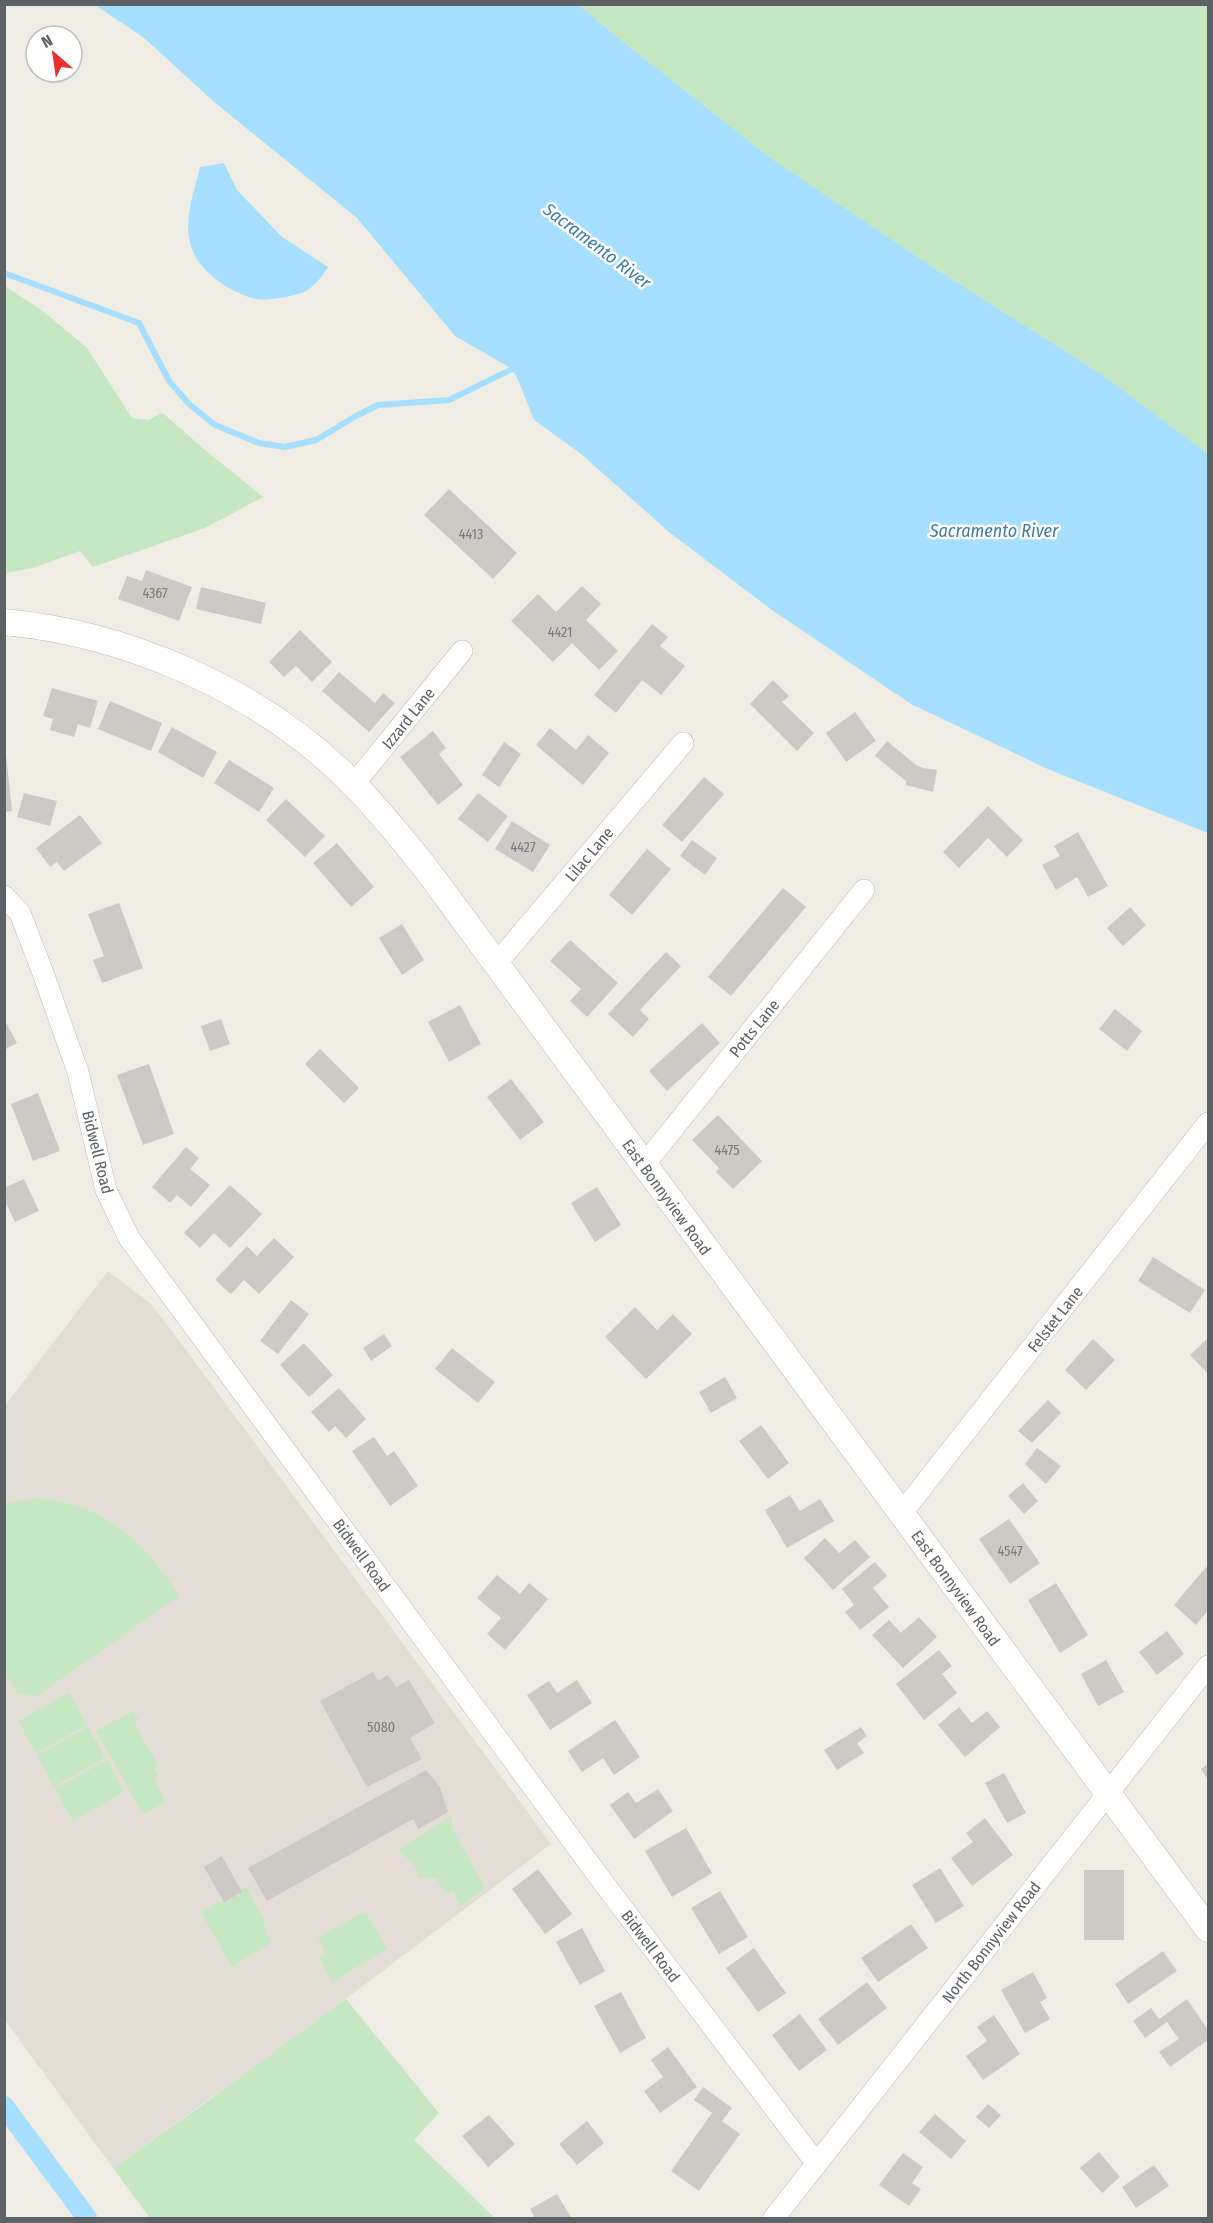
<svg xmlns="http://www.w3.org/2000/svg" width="1213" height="2223" font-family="'Fira Sans Condensed',sans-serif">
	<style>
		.education { fill: #e2ded6 }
		.green { fill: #c5e7c2 }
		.water { fill: #a6dfff }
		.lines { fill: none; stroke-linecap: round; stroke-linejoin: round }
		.stream { stroke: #a6dfff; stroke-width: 6 }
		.canal { stroke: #a6dfff; stroke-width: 20 }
		.building { fill: #cdc9c5 }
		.minor-casing { stroke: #b8bbbf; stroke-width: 22 }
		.tertiary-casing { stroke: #b8bbbf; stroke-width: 27 }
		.minor { stroke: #fff; stroke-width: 21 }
		.tertiary { stroke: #fff; stroke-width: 26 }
		.labels { text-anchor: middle; stroke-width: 5; stroke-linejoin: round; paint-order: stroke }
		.number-label { font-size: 14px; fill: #797c7e }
		.street-label { font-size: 16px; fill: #5d6266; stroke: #fff }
		.water-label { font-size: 18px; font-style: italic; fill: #3e7bab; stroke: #fff }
	</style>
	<rect width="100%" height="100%" fill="#f0ede5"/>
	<!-- education -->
	<path class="education" d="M108,1271L150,1303L172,1331L551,1844L278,2050L113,2168L5,2020L4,1407Z"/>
	<!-- green -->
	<path class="green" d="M579,5H1208V454L1101,374L934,268L769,157L617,37Z
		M5,286L43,311L87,348L132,418L149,420L160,413L164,414L205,450L263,497L205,528L93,567L80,551L33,568L5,573Z
		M29,1499C98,1498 144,1540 179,1596L37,1696L18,1694L4,1674L5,1504Z
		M69,1693L87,1725L36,1753L18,1721Z
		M133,1711L139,1720L134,1724L158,1765L154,1768L158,1776L154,1779L166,1802L143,1814L96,1731Z
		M88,1727L105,1758L54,1787L37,1755Z
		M107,1760L124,1792L73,1821L55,1789Z
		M452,1816V1828L485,1888L461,1906L453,1891L446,1893L436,1878H419C418,1862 405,1860 399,1849Z
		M246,1887L264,1920L266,1933L272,1942L232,1967L201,1912L223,1900L225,1902L242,1892L241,1890Z
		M363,1912L367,1914L387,1949L332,1982L319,1957L326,1954L318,1938Z
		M346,1999L439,2113L414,2140L495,2218H150L113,2168L201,2106Z"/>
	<!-- water -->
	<path class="water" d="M95,5H579L617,37L769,157L934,268L1101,374L1208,454V833L1050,770L911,704L772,610L669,532L580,453L534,420L519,382L512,369L455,336L357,218L213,101L143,37Z
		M224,163L237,190L282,237L328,267C322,276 316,285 306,291C297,296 267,301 256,299C232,293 201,274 192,249C182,223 194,193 200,167Z"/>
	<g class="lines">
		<!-- stream -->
		<path class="stream" d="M4,273L139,323L169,381L189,404L215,425L259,443L285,447L316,440L356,416L378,405L449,400L512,369"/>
		<!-- canal -->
		<path class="canal" d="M4,2106L87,2218"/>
	</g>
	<!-- building -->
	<path class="building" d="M449,489L517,553L493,579L424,515Z
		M146,570L192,587L179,621L118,599L127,576L142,581Z
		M582,586L601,604L586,620L618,651L599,670L572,643L553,662L511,621L538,594L556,612Z
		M201,587L266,603L261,624L196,609Z
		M652,624L668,637L660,646L685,666L661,695L642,680L616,713L594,695Z
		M300,630L332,662L312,682L296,666L284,677L269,662Z
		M339,672L375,703L383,693L395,703L369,732L322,691Z
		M773,680L789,696L782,702L814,733L797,751L750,704Z
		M52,688L98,701L90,728L78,724L74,737L50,730L53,719L43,716Z
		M110,701L162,723L151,751L98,729Z
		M855,712L876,741L846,762L826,733Z
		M172,727L217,752L203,778L158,752Z
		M550,728L576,750L588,735L609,753L583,785L536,745Z
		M433,731L446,748L439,754L463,785L438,805L400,757Z
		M887,741L916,765L923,768L937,770L933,792L906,785V781L875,756Z
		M504,742L521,754L499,787L482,775Z
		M4,755H6L12,811L4,812Z
		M229,760L274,788L259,812L214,783Z
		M704,777L724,794L682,842L662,825Z
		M24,793L57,801L50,826L17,817Z
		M478,793L508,816L488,842L458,819Z
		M286,799L325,836L305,857L266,820Z
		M988,806L1023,840L1007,857L988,838L959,868L943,852Z
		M80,815L102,843L64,871L57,862L50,867L36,848Z
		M512,821L550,845L533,872L495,849Z
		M1078,832L1108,886L1088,897L1077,877L1056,890L1042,865L1060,856L1054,846Z
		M692,840L717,858L705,875L680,856Z
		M337,843L374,887L351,907L313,863Z
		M647,849L671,869L632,915L609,895Z
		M783,888L806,907L731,996L708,977Z
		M119,903L143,968L102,983L93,960L104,956L88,914Z
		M1130,907L1146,925L1123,946L1107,928Z
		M402,924L424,960L402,975L379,938Z
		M570,940L618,983L587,1017L570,1001L581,989L550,961Z
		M666,952L681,966L640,1010L649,1019L633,1037L608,1014Z
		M460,1005L481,1044L449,1062L428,1022Z
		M1115,1009L1142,1031L1127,1051L1099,1029Z
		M4,1019L17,1043L4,1050Z
		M221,1019L230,1044L210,1051L201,1026Z
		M702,1023L720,1043L667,1091L649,1071Z
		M320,1049L359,1088L344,1103L305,1064Z
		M149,1064L174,1134L143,1145L117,1075Z
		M511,1079L544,1122L520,1140L487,1097Z
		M38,1093L60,1151L33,1161L11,1104Z
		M718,1115L762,1161L733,1189L716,1172L719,1168L692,1140Z
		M186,1147L199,1158L190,1169L210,1185L191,1207L177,1195L170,1203L152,1187Z
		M24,1179L39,1211L15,1222L4,1199V1188Z
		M230,1185L262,1214L230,1248L214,1233L200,1248L184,1233Z
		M597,1187L621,1225L595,1242L571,1203Z
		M274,1238L294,1257L259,1294L244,1280L231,1294L215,1280L247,1246L257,1256Z
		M1153,1257L1205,1290L1190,1313L1138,1281Z
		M291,1300L309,1314L278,1354L260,1341Z
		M635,1307L657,1330L673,1314L692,1334L646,1379L605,1337Z
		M384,1334L392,1346L371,1361L363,1348Z
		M1208,1338V1374L1190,1355Z
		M1093,1339L1115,1360L1086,1390L1065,1370Z
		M304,1343L333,1375L309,1397L280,1365Z
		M452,1348L495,1382L478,1403L435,1369Z
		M725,1377L737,1398L711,1413L699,1392Z
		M339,1388L366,1419L346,1438L335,1426L329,1432L311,1412Z
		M1048,1400L1061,1413L1032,1443L1018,1431Z
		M761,1425L789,1463L768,1479L739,1441Z
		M374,1437L387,1456L394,1451L418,1486L390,1506L352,1451Z
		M1037,1448L1061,1466L1046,1484L1025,1464Z
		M1023,1483L1038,1501L1024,1514L1008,1496Z
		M790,1495L800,1511L820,1499L834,1521L787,1548L765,1510Z
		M1009,1519L1040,1563L1010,1584L979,1539Z
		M825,1538L839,1553L855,1540L870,1557L833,1590L804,1558Z
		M875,1562L887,1576L873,1588L889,1607L860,1630L845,1612L854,1605L842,1589Z
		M1208,1565V1610L1196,1625L1174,1605Z
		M497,1575L520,1594L529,1583L548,1599L505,1650L487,1634L501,1618L477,1598Z
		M1056,1583L1088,1635L1060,1653L1028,1600Z
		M919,1617L937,1637L903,1668L872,1635L889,1620L901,1633Z
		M1167,1631L1184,1654L1157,1675L1139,1652Z
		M939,1650L952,1666L942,1674L957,1693L924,1720L896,1684Z
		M1106,1660L1124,1692L1098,1706L1081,1674Z
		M373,1672L378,1681L388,1675L396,1687L409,1680L435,1723L410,1738L422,1759L367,1787L320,1701Z
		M577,1680L592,1703L550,1730L527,1695L549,1681L557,1693Z
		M959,1707L972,1723L987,1711L1000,1727L965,1757L938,1725Z
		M615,1720L640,1757L614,1775L603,1758L582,1772L568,1751Z
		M861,1727L867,1736L857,1743L864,1753L837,1770L824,1750Z
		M1208,1764V1780L1201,1769Z
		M426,1770L440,1787L448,1812L418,1829L413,1819L267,1901L248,1868Z
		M1004,1773L1026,1813L1007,1823L985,1783Z
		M658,1789L673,1811L634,1839L610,1805L628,1792L636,1803Z
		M985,1818L1013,1855L972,1886L951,1858L973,1842L966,1833Z
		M686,1828L712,1873L672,1897L645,1851Z
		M222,1856L242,1892L224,1902L204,1867Z
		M940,1868L964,1906L936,1923L912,1885Z
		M538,1869L572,1914L545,1934L512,1889Z
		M1084,1870H1124V1940H1084Z
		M720,1891L748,1937L719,1954L691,1908Z
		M911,1924L928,1948L878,1982L861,1958Z
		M582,1928L605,1971L580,1985L556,1942Z
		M754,1948L786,1993L758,2012L726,1968Z
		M1163,1951L1177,1971L1128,2004L1115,1984Z
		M1033,1972L1047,1998L1040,2002L1050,2019L1025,2033L1001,1990Z
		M867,1982L887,2008L838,2045L818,2019Z
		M621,1992L646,2038L620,2053L594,2006Z
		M1187,1999L1208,2030V2040L1170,2067L1159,2052L1179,2039L1167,2022L1145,2038L1133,2021L1151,2008L1159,2019Z
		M800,2014L827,2050L799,2071L772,2035Z
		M994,2015L1020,2054L983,2080L966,2056L987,2041L977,2027Z
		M668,2047L697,2087L660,2113L644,2091L663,2077L651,2060Z
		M703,2087L732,2108L722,2121L740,2134L699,2191L671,2171L712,2113L694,2100Z
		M988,2104L1001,2115L989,2128L976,2117Z
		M935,2114L966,2141L951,2159L919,2132Z
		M489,2115L515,2144L488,2167L462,2136Z
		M587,2121L604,2143L577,2165L559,2144Z
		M1099,2152L1120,2177L1102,2193L1080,2168Z
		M903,2153L923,2167L912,2183L921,2189L909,2206L879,2185Z
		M1154,2165L1169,2186L1136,2208L1122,2187Z
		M557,2194L571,2218H535L530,2209Z"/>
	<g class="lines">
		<!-- minor casing -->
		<g class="minor-casing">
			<path id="minor" d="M354,784L462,651
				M4,896L20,913L43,973L78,1072L106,1190L129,1238L608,1889L817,2164
				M496,964L683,743
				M644,1165L864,890
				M901,1514L1208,1123
				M774,2218L1208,1666"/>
		</g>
		<!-- tertiary casing -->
		<g class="tertiary-casing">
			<path id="tertiary" d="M4,622C125,633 252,688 340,771C373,802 402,838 430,874L1208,1929"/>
		</g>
		<!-- minor -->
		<use href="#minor" class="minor"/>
		<!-- tertiary -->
		<use href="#tertiary" class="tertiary"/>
	</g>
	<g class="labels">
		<!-- number labels -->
		<g class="number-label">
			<text x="471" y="539">4413</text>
			<text x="155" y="598">4367</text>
			<text x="560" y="637">4421</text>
			<text x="523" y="852">4427</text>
			<text x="727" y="1155">4475</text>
			<text x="1010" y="1556">4547</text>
			<text x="381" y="1732">5080</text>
		</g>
		<!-- street labels -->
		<g class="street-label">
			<text transform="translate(408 718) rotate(-51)" y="6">Izzard Lane</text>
			<text transform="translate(589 854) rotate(-50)" y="6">Lilac Lane</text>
			<text transform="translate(754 1028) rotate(-51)" y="6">Potts Lane</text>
			<text transform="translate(98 1152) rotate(76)" y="6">Bidwell Road</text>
			<text transform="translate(667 1197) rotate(54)" y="6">East Bonnyview Road</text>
			<text transform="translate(1055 1319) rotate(-52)" y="6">Felstet Lane</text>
			<text transform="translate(362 1555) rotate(54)" y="6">Bidwell Road</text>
			<text transform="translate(956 1588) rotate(54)" y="6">East Bonnyview Road</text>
			<text transform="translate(991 1942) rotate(-52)" y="6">North Bonnyview Road</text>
			<text transform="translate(651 1946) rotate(53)" y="6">Bidwell Road</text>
		</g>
		<!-- water labels -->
		<g class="water-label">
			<text transform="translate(597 246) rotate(37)" y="6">Sacramento River</text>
			<text x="994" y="537">Sacramento River</text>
		</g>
	</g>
	<!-- border -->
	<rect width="1213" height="2223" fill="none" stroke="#5d6266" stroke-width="12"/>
	<!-- north arrow -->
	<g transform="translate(54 54) rotate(331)"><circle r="28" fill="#ffffff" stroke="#bec0c2" stroke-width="1.5"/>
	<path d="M0-4.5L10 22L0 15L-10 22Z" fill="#ec2f2f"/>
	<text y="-9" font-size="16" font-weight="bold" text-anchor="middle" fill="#5d6266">N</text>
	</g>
</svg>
